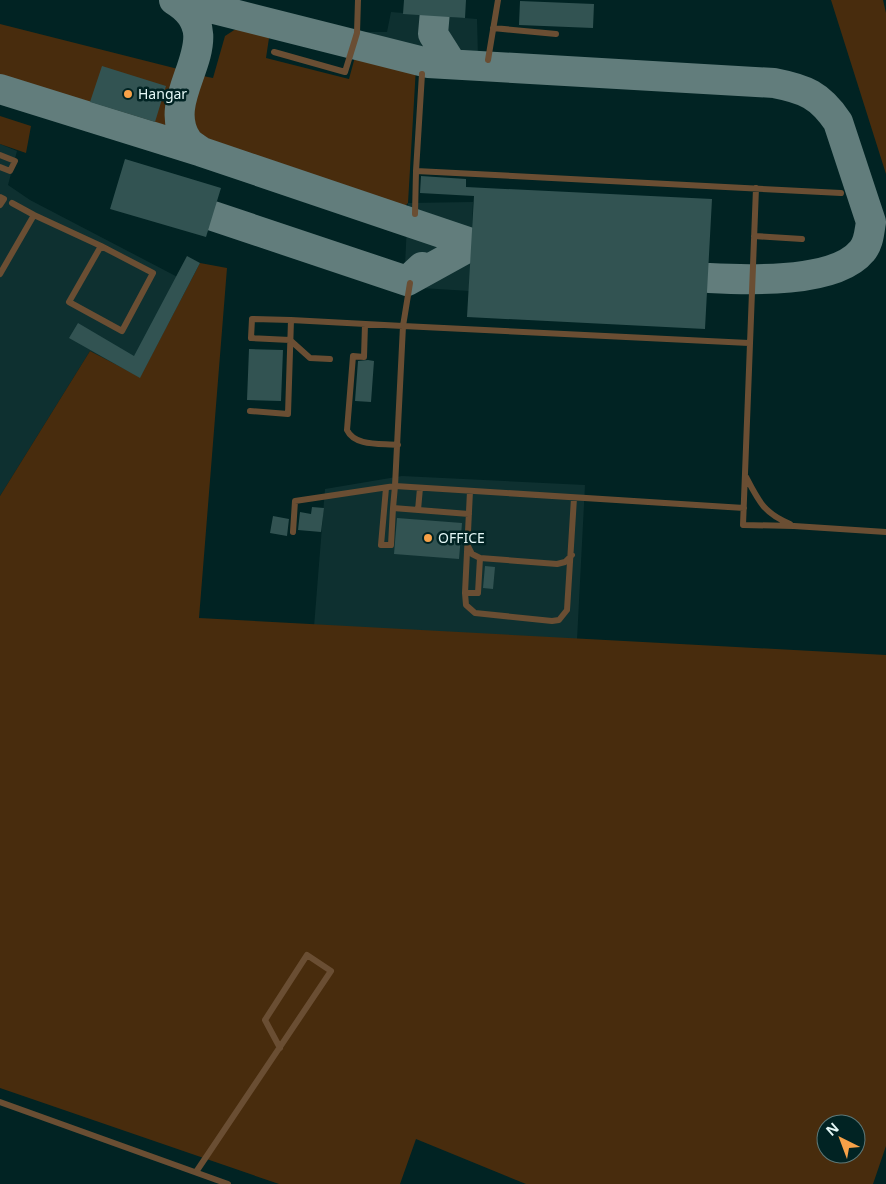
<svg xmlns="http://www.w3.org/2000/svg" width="886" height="1184" font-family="'Noto Sans',sans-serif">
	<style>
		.built { fill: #0e3030 }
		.green { fill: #482c0d; fill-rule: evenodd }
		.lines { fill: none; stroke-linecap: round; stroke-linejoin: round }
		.taxiway { stroke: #627d7c; stroke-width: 30 }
		.building { fill: #325352 }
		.service { stroke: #6a4e33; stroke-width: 6 }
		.poi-dot { fill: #f7a148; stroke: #012323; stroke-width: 2 }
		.labels { text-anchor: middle; stroke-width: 5; stroke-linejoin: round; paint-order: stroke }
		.poi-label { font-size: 14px; fill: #e5f8f7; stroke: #012323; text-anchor: start }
	</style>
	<rect width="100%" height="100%" fill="#012323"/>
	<!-- built -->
	<path class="built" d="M391,12L477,19L478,57L424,53L361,38L362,32H387Z
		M0,144L17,151L8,185L30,200L189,283L140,378L90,351L0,496Z
		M473,202L470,291L404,287L408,203Z
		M402,476L585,485L577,640L314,627L325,489Z"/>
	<!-- green -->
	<path class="green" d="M831,0H883L886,13V174Z
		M245,23L264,29L269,38L266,58L349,79L355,57L363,52L416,67L408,203L399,212L208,147L210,144L202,141L203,137L193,134L195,130L189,128L191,120L188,119L191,109L188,108L195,82H201L203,76L213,78L225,36Z
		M0,24L178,69L181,78L165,134L0,83Z
		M0,116L31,126L26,153L0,144Z
		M200,263L227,268L199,618L886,655V1146L873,1184H526L416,1139L400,1184H279L0,1088V496L90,351L140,377ZM826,1124H856V1154H826Z"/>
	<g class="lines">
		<!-- taxiway -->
		<path class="taxiway" d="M174,0C236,37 156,94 187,140C190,145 197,148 202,152
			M178,0L428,63L774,83C805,89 820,95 838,122L871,222C869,233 869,243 862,251C835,284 747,280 709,278
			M435,11L433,34L452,64
			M0,89L202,152L474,244L407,281
			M213,216L407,281L422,267"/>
	</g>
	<!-- building -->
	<path class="building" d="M404,0H466L465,18L403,14Z
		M520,1L594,4L593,28L519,25Z
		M102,66L166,86L155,122L90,102Z
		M125,159L221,188L206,237L110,209Z
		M421,176L466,179V187L712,199L705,329L467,317L474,196L420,193Z
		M187,256L200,263L140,378L69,338L78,323L134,356Z
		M249,349L283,350L281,401L247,400Z
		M368,360L374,361L371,402L355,401L358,361Z
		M312,507L324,508L321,532L298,530L300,512L311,514Z
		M273,516L289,519L287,536L270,533Z
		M397,518L462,523L459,559L394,554Z
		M485,566L495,567L493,589L483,588Z"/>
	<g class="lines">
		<!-- service -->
		<path class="service" d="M493,28L556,34
			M274,52L345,72L357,33L358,0
			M488,60L498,0
			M422,74L416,171L841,193
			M0,155L15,161L10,171L0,167
			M756,188L743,525L794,526L886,532
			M0,197L4,199L0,205
			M415,214L416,171
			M34,215L101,246
			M754,236L802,239
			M101,246L153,273L122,331L69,302Z
			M0,274L34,215L12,203
			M291,320L403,326L410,283
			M365,324L364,357L353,356L347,430C355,447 382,443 398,445
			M250,411L288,414L291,320L252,319L251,338L290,340L310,358L330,359
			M746,477C759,502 764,513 790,524
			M386,488L381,545H391L393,508L469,514
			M470,491L465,593H478L480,558
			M744,508L395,486L403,326L749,343
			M418,510L420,488
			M293,532L295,501L395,486L393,508
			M468,546L472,554L480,558L557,564L565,562L572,555
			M465,593L466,605L475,613L552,621L559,620L567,610L574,498
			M0,1102L228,1184
			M196,1172L331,971L307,955L265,1020L280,1048"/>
	</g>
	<!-- markers -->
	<g class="poi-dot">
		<circle cx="128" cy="94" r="5"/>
		<circle cx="428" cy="538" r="5"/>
	</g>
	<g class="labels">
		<!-- poi labels -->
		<g class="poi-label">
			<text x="138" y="99">Hangar</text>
			<text x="438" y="543">OFFICE</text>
		</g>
	</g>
	<!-- north arrow -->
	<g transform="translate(841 1139) rotate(318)"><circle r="24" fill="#012323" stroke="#5c7878"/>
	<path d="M0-4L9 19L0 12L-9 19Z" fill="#f7a148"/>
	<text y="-8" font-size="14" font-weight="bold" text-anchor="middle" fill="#e5f8f7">N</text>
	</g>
</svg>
